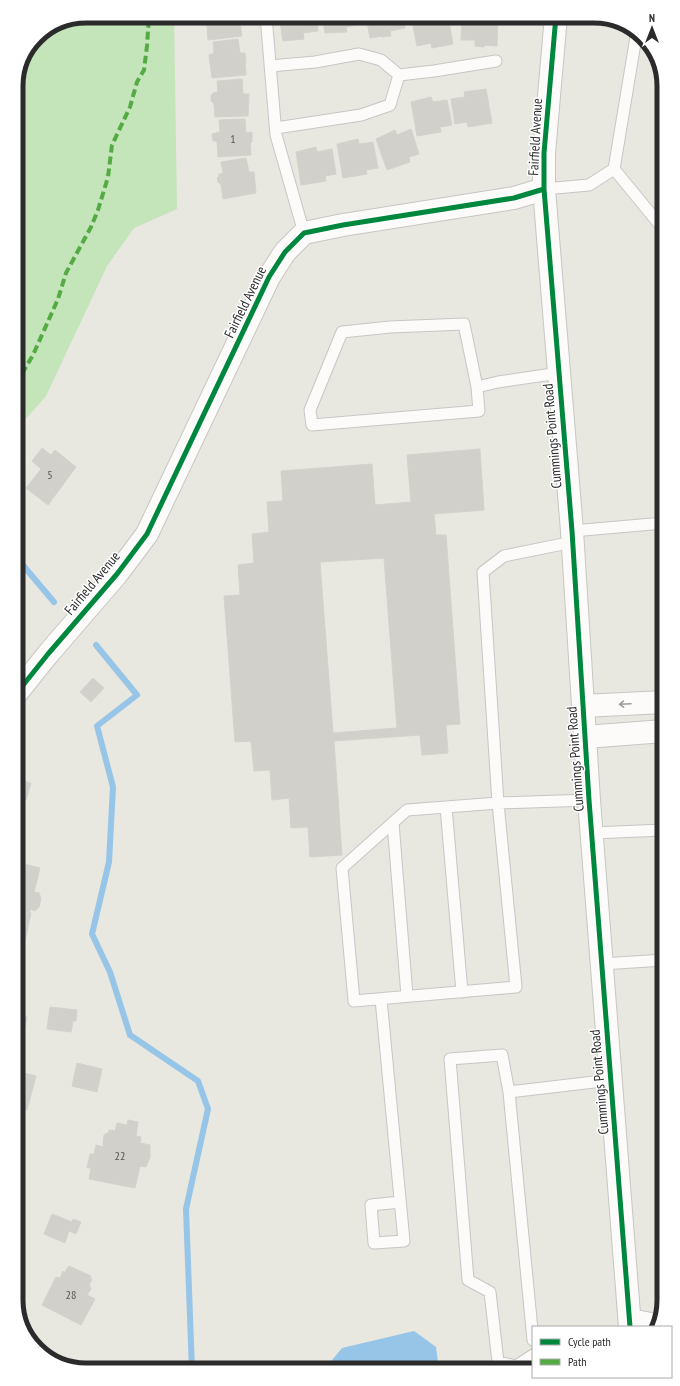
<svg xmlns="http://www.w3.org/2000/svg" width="680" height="1386" font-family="'PT Sans Narrow',sans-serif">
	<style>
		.green { fill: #c4e4ba }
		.water { fill: #96c5e8 }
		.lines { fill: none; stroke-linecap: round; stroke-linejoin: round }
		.stream { stroke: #96c5e8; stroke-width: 6 }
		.building { fill: #d1d0cb; stroke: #d3d2cc; fill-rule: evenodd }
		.service-casing { stroke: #c6c6c5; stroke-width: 13 }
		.minor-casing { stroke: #c6c6c5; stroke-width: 24 }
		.service { stroke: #fcfbfa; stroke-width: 11 }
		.minor { stroke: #fcfbfa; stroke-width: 22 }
		.quiet { stroke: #54ab44; stroke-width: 4; stroke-dasharray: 8 4; stroke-linecap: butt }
		.cycleway-casing { stroke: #fff; stroke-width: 8 }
		.cycleway { stroke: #00873e; stroke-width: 5 }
		.oneway { stroke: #9e9d9d }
		.labels { text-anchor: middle; stroke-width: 3; stroke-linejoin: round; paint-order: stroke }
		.number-label { font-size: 12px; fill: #555554 }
		.street-label { font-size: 14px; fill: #2b2b2b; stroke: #fff }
		.rim { fill: none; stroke: #2b2b2b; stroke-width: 5 }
	</style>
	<rect width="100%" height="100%" fill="#e8e7e0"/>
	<!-- green -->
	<path class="green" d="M86,16H174L177,209L134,228L107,266L46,396L16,430V82L37,36L60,21Z"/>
	<!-- water -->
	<path class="water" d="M414,1331L436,1347L439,1370H324L342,1348Z"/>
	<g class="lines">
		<!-- stream -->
		<path class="stream" d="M16,557L54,602
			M96,645L137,695L97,726L113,787L109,862L92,934L110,972L130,1035L198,1081L208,1109L186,1209L192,1370"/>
	</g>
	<!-- building -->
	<path class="building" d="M206,16H242V23H240L242,36L208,40L207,25H205L204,17H206Z
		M279,16H316L318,31L303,33L304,39L283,41Z
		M322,16H359L360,24L346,27L347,32L325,33Z
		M366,16H403L405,28L390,31L391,36L382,37V36L370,38Z
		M423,16H448L453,44L432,48L431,43L417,46L412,21L423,19Z
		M462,16H498L497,46L484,45V47L475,46V40H461Z
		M238,39L240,53H245L246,63H245L246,75L212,78L209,55L214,53L213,42Z
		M242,79L243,94H249L248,116L215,117L214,104L211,101V96L213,93L218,92L217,81Z
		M486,89L492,123L468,127L467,122L455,124L451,99L465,97L464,92Z
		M431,97L433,102L447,100L452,125L440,127L441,132L417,136L411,102Z
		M245,119L246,133L252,132V142L250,143L251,155L218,157L217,141H213L212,134L220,132L219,120Z
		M411,129L419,154L409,157L410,162L387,170L376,139L395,130L397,135Z
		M358,139L359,144L373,142L378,168L366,170L367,174L343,178L337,144Z
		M316,147L317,152L332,149L336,174L325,176L326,181L301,185L296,152Z
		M246,158L249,172H254L256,193L223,199L221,185L218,182L217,178L219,176V174L223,173L221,162Z
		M42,448L51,455L55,450L76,467L48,505L26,488L41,469L32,461Z
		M480,449L484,510L434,514L436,535H446L460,724L446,725L448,753L422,755L420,735L334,741L342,855L310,857L308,827L291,828L289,798L272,800L270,770L254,771L251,741L235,742L224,596L240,595L238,565L254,563L252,534L269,532L267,502L283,501L281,471L372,464L375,505L411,502L407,455ZM384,558L397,728L333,733L320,562Z
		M93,678L104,688L91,702L80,692Z
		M16,779L31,783L26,800L16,797Z
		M21,863L40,868L34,892L39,893L41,898L39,907L35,911L30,909V913H31L25,941L16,939V867L20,868Z
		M16,1003L24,1005L23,1016L27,1017L24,1031L20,1030L18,1038L16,1039Z
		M50,1007L77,1010L76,1021H73L71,1032L47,1029Z
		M77,1063L102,1069L97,1092L72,1086Z
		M16,1071L36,1076L27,1110L16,1107Z
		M128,1120L138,1122L136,1136L141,1137L140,1143L150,1145V1157L146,1167L140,1166L135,1188L89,1179L91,1168H87L90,1154H94L96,1145L104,1147L103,1144L104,1135L109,1132V1130L115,1131L117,1123L127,1125Z
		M52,1214L72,1222L73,1219L81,1222L76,1234L69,1231L65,1243L44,1234Z
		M69,1266L91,1276L90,1279H92L89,1285L91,1289L87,1295L95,1299L81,1325L42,1305L56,1277L60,1278L63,1271L64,1273Z"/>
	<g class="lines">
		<!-- service casing -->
		<g class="service-casing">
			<path id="service" d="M266,16L276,135L304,233
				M270,66L315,62L359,54L381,60L399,75L390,105L361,115L276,128
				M399,75L434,71L496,61
				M614,169L664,230
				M544,189L589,185L614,169L637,31
				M477,387L464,324L390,327L342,332L310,410L312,425L479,411L477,387L498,382L559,373
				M572,531L664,523
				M573,542L504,556L483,572L498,803L516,987L354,1001L342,868L407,810L498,803L589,800
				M446,807L462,992
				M393,823L407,996
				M592,833L664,830
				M602,964L664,960
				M381,999L404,1241L374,1243L371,1205L400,1202
				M509,1092L611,1080
				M533,1340L509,1092L502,1055L450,1059L468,1280L490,1292L498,1362L516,1366L533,1355"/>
		</g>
		<!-- minor casing -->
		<g class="minor-casing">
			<path id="minor" d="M556,16L544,153V189L572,531L589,800L630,1327
				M16,694L48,654L117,574L147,534L269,277L285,252L304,233L343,225L514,198L544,189
				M583,706L664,702
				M585,737L664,731
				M630,1320L656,1325"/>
		</g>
		<!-- service -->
		<use href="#service" class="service"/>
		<!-- minor -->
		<use href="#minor" class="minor"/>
		<!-- quiet -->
		<path class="quiet" d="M16,384L33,355L58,299L66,273L91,227L98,210L108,177L112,145L130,107L137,82L144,70L147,46L149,16"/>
		<!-- cycleway casing -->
		<g class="cycleway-casing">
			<path id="cycleway" d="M556,16L544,153V189L572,531L589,800L630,1327
				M16,694L48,654L117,574L147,534L269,277L285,252L304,233L343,225L514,198L544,189"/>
		</g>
		<!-- cycleway -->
		<use href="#cycleway" class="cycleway"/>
	</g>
	<!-- one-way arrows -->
	<defs><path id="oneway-shaft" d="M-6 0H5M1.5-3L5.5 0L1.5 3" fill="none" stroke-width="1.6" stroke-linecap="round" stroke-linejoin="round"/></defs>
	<use class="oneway" href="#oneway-shaft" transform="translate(625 704) rotate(177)"/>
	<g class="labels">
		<!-- number labels -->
		<g class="number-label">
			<text x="233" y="143">1</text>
			<text x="50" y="479">5</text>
			<text x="120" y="1160">22</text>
			<text x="71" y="1299">28</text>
		</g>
		<!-- street labels -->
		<g class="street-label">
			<text transform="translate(535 137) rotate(-87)" y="5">Fairfield Avenue</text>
			<text transform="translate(245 302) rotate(-64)" y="5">Fairfield Avenue</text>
			<text transform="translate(552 436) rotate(-95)" y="5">Cummings Point Road</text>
			<text transform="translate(92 583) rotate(-50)" y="5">Fairfield Avenue</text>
			<text transform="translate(575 759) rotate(-94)" y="5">Cummings Point Road</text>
			<text transform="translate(599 1082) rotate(-95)" y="5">Cummings Point Road</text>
		</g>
	</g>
	<!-- crop -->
	<path d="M0 0H680V1386H0ZM86 23H594A63 63 0 0 1 657 86V1300A63 63 0 0 1 594 1363H86A63 63 0 0 1 23 1300V86A63 63 0 0 1 86 23Z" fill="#fff" fill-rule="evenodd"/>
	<path class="rim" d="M86 23H594A63 63 0 0 1 657 86V1300A63 63 0 0 1 594 1363H86A63 63 0 0 1 23 1300V86A63 63 0 0 1 86 23Z"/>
	<!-- legend -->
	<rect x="532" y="1326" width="140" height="52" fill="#ffffff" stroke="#aaaaaa"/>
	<rect x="540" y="1339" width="20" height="6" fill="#00873e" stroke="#aaaaaa"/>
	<text x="568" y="1346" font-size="12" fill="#2b2b2b">Cycle path</text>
	<rect x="540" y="1359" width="20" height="6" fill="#54ab44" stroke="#aaaaaa"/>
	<text x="568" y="1366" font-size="12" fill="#2b2b2b">Path</text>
	<!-- north arrow -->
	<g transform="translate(652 28)" stroke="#ffffff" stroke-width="3" paint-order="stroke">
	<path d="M0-3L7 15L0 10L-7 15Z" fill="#2b2b2b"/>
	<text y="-6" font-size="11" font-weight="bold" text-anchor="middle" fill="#2b2b2b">N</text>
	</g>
</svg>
